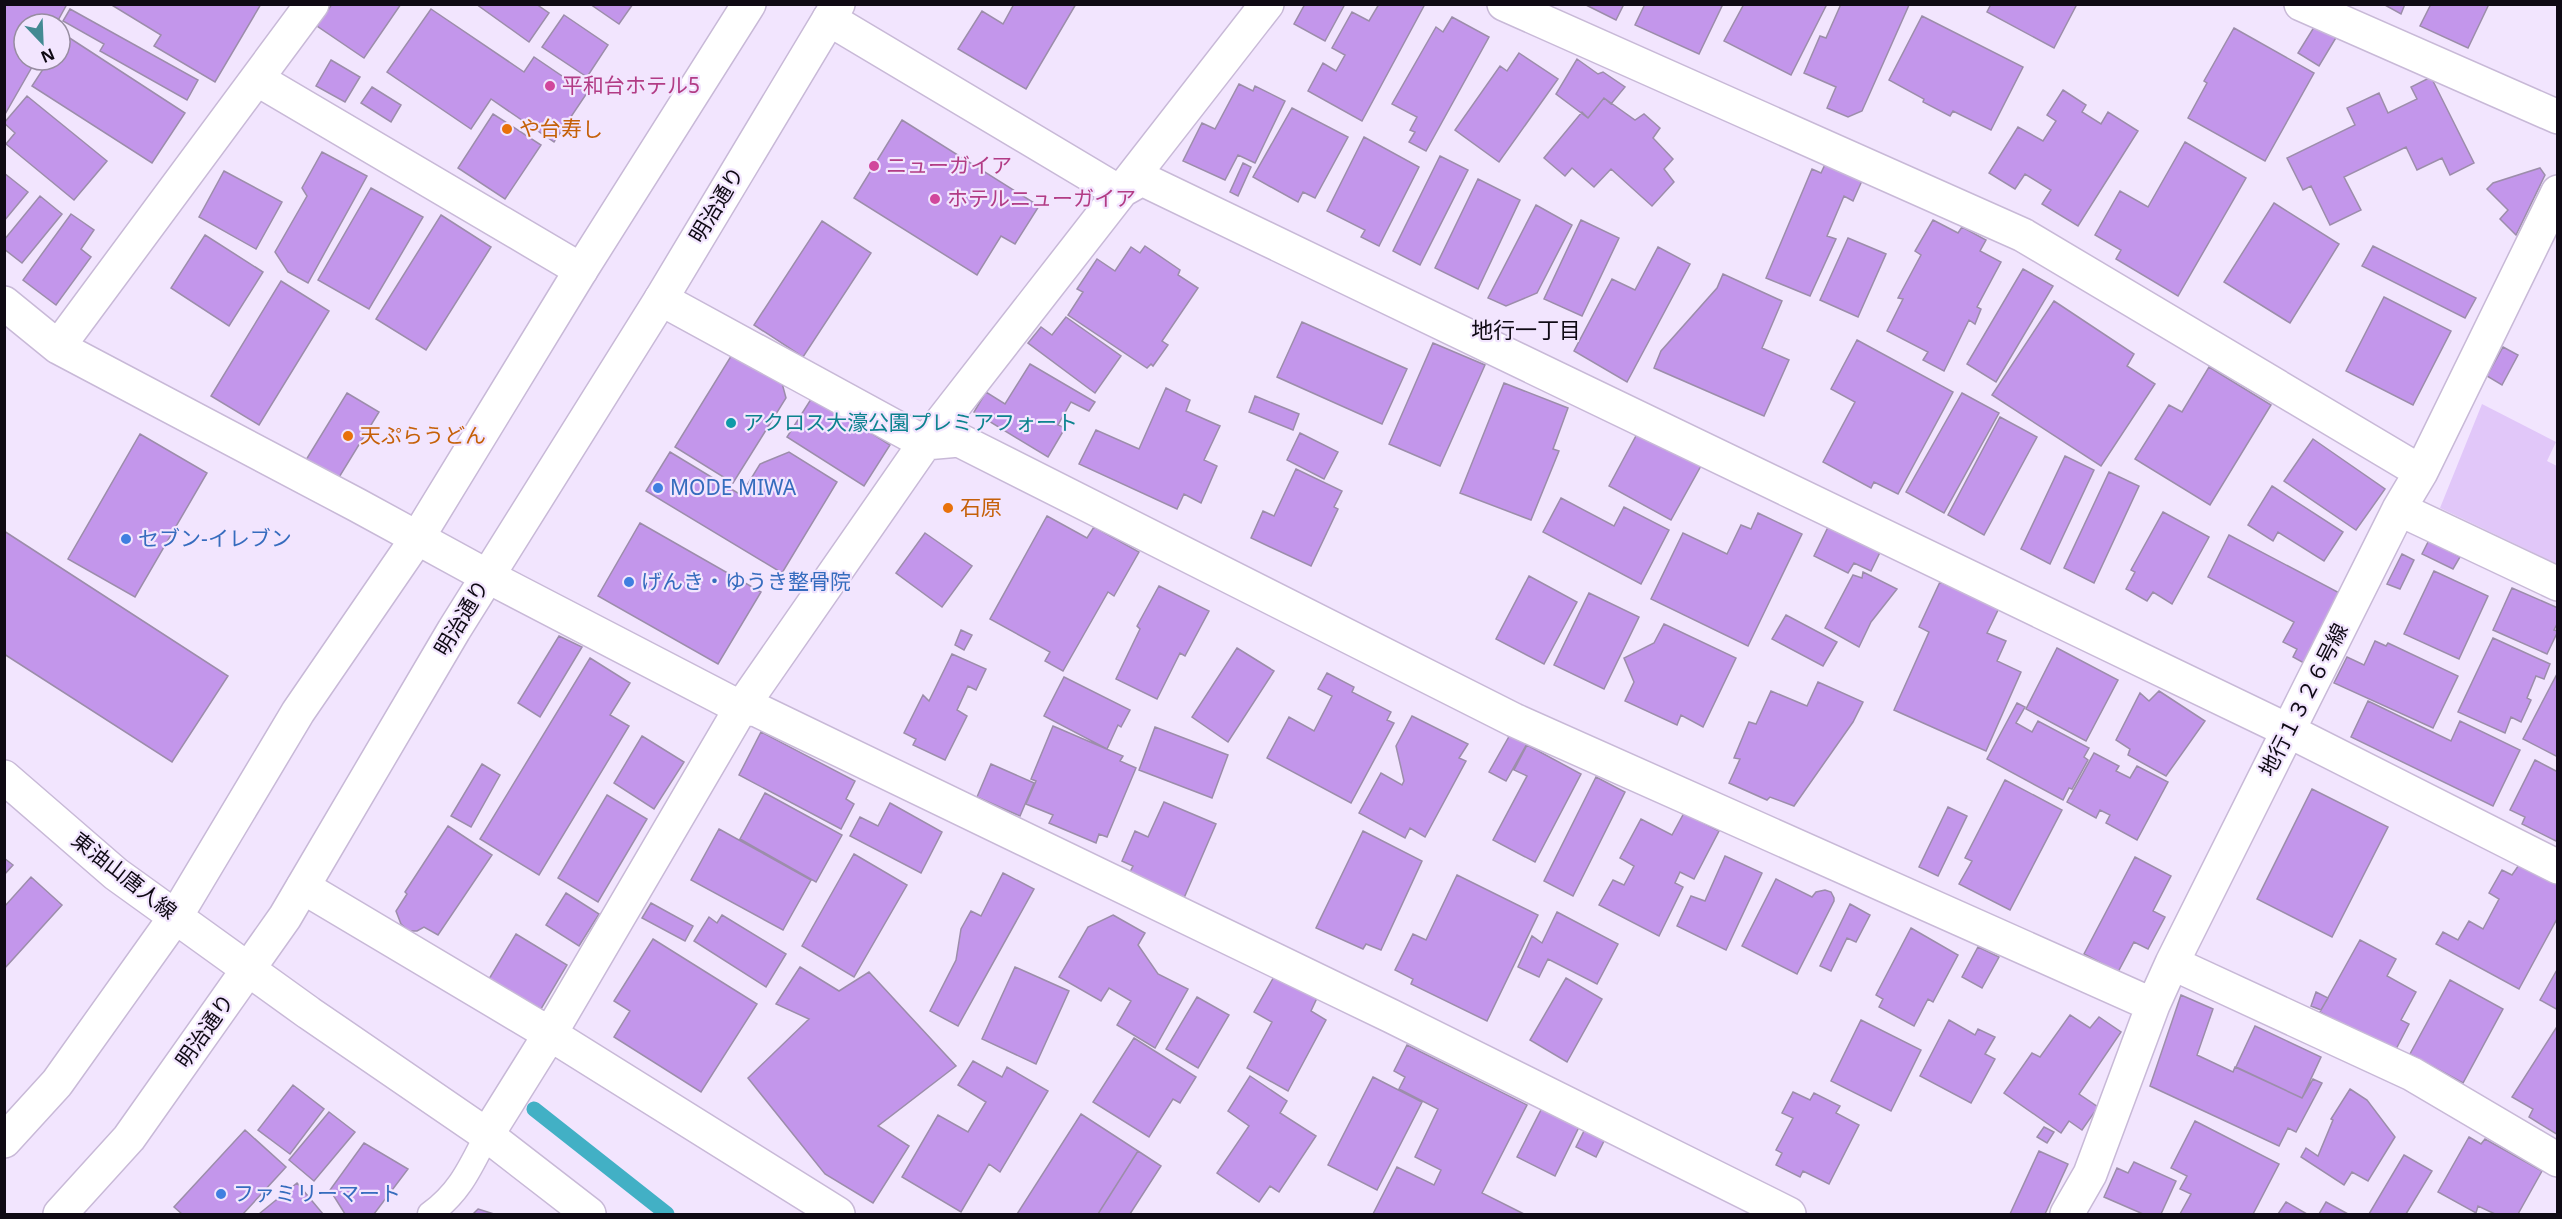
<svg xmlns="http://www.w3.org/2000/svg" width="2562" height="1219" font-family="'Noto Sans','Noto Sans JP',sans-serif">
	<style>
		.green { fill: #e1c7f9 }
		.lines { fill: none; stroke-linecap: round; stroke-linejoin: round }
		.stream { stroke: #42b0c5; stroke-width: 15 }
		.building { fill: #c396eb; stroke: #9c8daa; stroke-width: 1.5 }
		.lane-casing { stroke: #c8b9d7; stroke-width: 27 }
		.street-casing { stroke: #c8b9d7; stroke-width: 36 }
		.secondary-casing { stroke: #c8b9d7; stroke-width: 36 }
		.lane { stroke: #fff; stroke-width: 24 }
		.street { stroke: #fff; stroke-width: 33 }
		.secondary { stroke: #fff; stroke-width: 33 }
		.hotel-dot { fill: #d1479c; stroke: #f2e5fe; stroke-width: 2 }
		.food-dot { fill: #e8710a; stroke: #f2e5fe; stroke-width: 2 }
		.culture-dot { fill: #0f9aa8; stroke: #f2e5fe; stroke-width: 2 }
		.shop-dot { fill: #3f7fe0; stroke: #f2e5fe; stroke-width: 2 }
		.labels { text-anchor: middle; stroke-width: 4.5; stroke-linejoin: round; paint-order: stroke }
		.hotel-label { font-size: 21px; fill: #b23c85; stroke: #f2e5fe; text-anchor: start }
		.food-label { font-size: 21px; fill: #c56008; stroke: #f2e5fe; text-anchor: start }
		.street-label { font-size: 21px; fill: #0f0a14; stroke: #f2e5fe }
		.culture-label { font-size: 21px; fill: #0d838f; stroke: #f2e5fe; text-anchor: start }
		.shop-label { font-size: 21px; fill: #366cbe; stroke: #f2e5fe; text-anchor: start }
		.neighbourhood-label { font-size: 22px; fill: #0f0a14; stroke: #f2e5fe }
	</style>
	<rect width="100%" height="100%" fill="#f2e5fe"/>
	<!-- green -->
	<path class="green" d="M2482,404L2556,442L2547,461L2557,466V564L2440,508Z"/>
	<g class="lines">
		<!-- stream -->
		<path class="stream" d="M534,1109L667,1214"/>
	</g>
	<!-- building -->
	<path class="building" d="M4,4H67L56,24H24V60H36L4,116Z
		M110,4H261L215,82L154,46L161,35Z
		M332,4H401L364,58L317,26Z
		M476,4H536L549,13L529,42Z
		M590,4H633L619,24Z
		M1014,4H1076L1026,89L958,49L982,11L1003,24Z
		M1305,4H1345L1325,41L1294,24Z
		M1379,4H1425L1362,121L1308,91L1323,63L1336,71L1345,55L1332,48L1352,12L1369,21Z
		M1584,4H1624L1616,20Z
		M1645,4H1723L1699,54L1635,25Z
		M1744,4H1827L1791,75L1724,41Z
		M1841,4L1909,5L1862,111L1848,117L1827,108L1836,87L1804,73L1820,36L1826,38Z
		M1991,4H2077L2054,48L1987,12Z
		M2383,4H2405L2401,14Z
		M2431,4H2489L2468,48L2420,26Z
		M70,9L198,80L187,100L100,51L104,44L63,21Z
		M431,9L524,72L534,57L587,93L554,142L491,99L471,129L387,72Z
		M564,15L608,45L587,77L542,47Z
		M1922,16L2023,67L1991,130L1953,111L1950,116L1923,102L1924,99L1889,80Z
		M1452,17L1489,37L1426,151L1409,142L1415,132L1410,130L1417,117L1392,104L1436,27L1443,32Z
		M2316,24L2337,36L2319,66L2298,53Z
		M2234,28L2314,73L2265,161L2188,118L2207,83L2204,81Z
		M65,35L185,113L152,163L32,86L49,60H60V43Z
		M1519,53L1558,79L1499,162L1455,130L1500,66L1507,71Z
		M1577,59L1598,74L1603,72L1625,87L1611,104L1604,98L1588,118L1556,94Z
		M331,60L360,77L345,102L316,86Z
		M2431,77L2474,163L2450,175L2442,158L2417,170L2406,147L2344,177L2361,210L2330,225L2311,186L2303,190L2287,158L2355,125L2347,108L2379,93L2388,113L2417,99L2411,87Z
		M1239,84L1253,91L1255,86L1285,101L1255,163L1238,155L1225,180L1183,161L1202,123L1215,129Z
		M372,87L401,105L391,122L361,103Z
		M2063,90L2086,105L2082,112L2101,124L2108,112L2138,131L2078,226L2042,204L2051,190L2025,174L2015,189L1989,173L2018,127L2043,141L2056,121L2047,115Z
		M27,96L107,161L74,200L6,144L15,133L4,123Z
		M1604,98L1635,120L1644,114L1660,128L1653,138L1673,159L1664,169L1674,182L1652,206L1611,169L1594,187L1572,168L1565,176L1544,158L1582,112L1588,118Z
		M1292,108L1348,137L1315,198L1303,192L1298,202L1253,177Z
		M493,114L541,145L505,199L458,168Z
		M902,120L1039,206L1015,244L1001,236L977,275L854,198Z
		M1364,137L1419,167L1379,246L1361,237L1365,230L1327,211Z
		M2185,142L2246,178L2178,296L2116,259L2121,250L2095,235L2120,191L2148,207Z
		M322,152L367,176L308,283L288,272L275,252L307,196L302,188Z
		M1440,156L1468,170L1420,265L1393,251Z
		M1828,158L1865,174L1853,201L1844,196L1827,236L1836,239L1810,296L1766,278L1812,169L1821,173Z
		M1243,163L1251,167L1238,196L1230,192Z
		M2540,168L2545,175L2516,235L2500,219L2508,210L2487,189L2493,183Z
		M224,171L282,202L256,249L199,217Z
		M4,173L28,192L4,221Z
		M1478,179L1520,200L1478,289L1435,268Z
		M371,188L423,217L369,309L318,280Z
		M40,196L62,214L22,263L4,249V240Z
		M2274,203L2339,244L2290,323L2224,282Z
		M1536,205L1572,225L1537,293L1506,306L1488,298Z
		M71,214L94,230L81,249L91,257L56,305L23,280Z
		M441,215L491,247L426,350L376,319Z
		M1581,220L1619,238L1582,316L1544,299Z
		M1933,220L1958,233L1962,227L1986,240L1980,251L2001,262L1977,307L1981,309L1975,324L1969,320L1944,371L1923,360L1928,352L1887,331L1903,299L1898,298L1921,255L1915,251Z
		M822,221L871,253L803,357L754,325Z
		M205,235L263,272L229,326L171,288Z
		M1848,238L1886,254L1858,317L1820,300Z
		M1145,246L1180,270L1178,275L1198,288L1162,341L1168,345L1153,366L1151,364L1147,368L1068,315L1083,292L1077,289L1097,259L1115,271L1131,247L1140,253Z
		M2373,246L2476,298L2465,318L2362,266Z
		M1658,247L1690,264L1627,382L1574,351L1612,279L1635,290Z
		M2023,269L2053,286L1996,382L1967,364Z
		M1723,274L1782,301L1762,348L1789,360L1764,416L1654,368L1661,351L1717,288Z
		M281,281L329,311L259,425L211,396Z
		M2384,297L2451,331L2413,405L2346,371Z
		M2054,301L2134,354L2127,366L2155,384L2101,466L1992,395Z
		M1066,317L1121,356L1095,393L1028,343L1041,327L1052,335Z
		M1302,322L1407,369L1382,424L1277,377Z
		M1857,340L1953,392L1898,494L1874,482L1871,488L1823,462L1855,402L1831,389Z
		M1433,343L1485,365L1440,466L1389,444Z
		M2503,347L2518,355L2502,385L2487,376Z
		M733,353L782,383L786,398L733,483L675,447Z
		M1030,364L1095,402L1089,411L1071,402L1058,425L1065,428L1048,457L974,412L986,392L1005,404Z
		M2209,367L2271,405L2210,505L2135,459L2169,405L2182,412Z
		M1504,383L1568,408L1553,449L1559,451L1531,520L1460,493Z
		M1166,388L1190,400L1186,411L1220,426L1204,460L1217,466L1201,503L1184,494L1177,509L1079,464L1096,430L1139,449Z
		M347,393L379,412L338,479L306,460Z
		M1962,393L1999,413L1944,513L1906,492Z
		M813,396L890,445L864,486L787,437Z
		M1255,396L1299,414L1293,430L1249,412Z
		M2000,417L2037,437L1984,535L1948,515Z
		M1300,433L1338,452L1324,479L1287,460Z
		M140,434L207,473L135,597L68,559Z
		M1637,434L1666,450L1669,444L1702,464L1671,520L1609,486Z
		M2313,439L2385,489L2356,530L2284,481Z
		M670,452L741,495L760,464L789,452L837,482L782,573L646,491Z
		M2065,456L2094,470L2050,564L2021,549Z
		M1296,469L1342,491L1334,507L1338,509L1311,566L1251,538L1263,511L1274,516Z
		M2109,472L2139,486L2094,583L2064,568Z
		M2272,486L2343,532L2324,561L2278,532L2273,541L2248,525Z
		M1561,498L1614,526L1624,507L1669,530L1641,584L1543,532Z
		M2163,512L2209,537L2172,604L2153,592L2147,601L2126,589L2135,572L2131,570Z
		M1758,513L1802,534L1748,646L1651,599L1683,533L1727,554L1741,525L1751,529Z
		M1047,516L1087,538L1094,527L1139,552L1114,596L1108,592L1063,671L1045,661L1050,652L990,619Z
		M1831,521L1883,546L1871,571L1854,563L1848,573L1814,556Z
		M640,523L761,592L718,664L598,596Z
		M4,531L228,676L172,762L4,654Z
		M925,533L972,566L942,607L896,573Z
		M2229,535L2349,598L2313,668L2293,657L2297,649L2283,642L2294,622L2208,577Z
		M2429,540L2460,557L2453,569L2422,554Z
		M2402,554L2414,560L2400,589L2387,584Z
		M2434,571L2488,596L2459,659L2404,634Z
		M1863,572L1897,589L1871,622L1859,647L1825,628L1853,575L1862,578Z
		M1529,576L1577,602L1544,664L1496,639Z
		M1940,582L1999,608L1987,633L2006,641L1997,661L2021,672L1986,751L1894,710L1929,632L1919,627Z
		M1159,586L1209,611L1185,656L1180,653L1157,699L1116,679L1140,629L1137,626Z
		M2512,588L2558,608V622L2554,630L2558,631L2547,654L2493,630Z
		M1589,593L1639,617L1604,689L1554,665Z
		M1786,615L1837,642L1823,666L1772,639Z
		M1664,624L1736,658L1703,727L1681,715L1677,725L1625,701L1634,682L1624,658L1654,643Z
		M961,630L972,635L964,650L955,645Z
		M559,636L582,647L540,717L518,703Z
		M2493,638L2550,664L2544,679L2536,676L2527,698L2531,700L2521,722L2511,717L2505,733L2458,712Z
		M2375,641L2386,646L2388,643L2458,676L2433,728L2334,683L2347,657L2364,665Z
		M1237,648L1274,671L1228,742L1192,717Z
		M2057,648L2118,680L2086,741L2026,709Z
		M952,654L986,669L976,690L968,686L957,710L967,716L945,760L913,745L916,739L904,733L923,695L929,701Z
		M590,658L630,683L610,715L629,726L539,875L480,839Z
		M2558,672V757L2523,739Z
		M1327,673L1354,687L1352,692L1391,712L1387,720L1394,723L1351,803L1267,758L1289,717L1314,731L1332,696L1318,689Z
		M1064,677L1130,710L1121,727L1118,725L1107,749L1044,716Z
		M1818,682L1863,702L1853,722L1794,806L1770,797L1767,800L1729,783L1740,759L1734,758L1749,722L1756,724L1771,691L1807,706Z
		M2159,691L2205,721L2166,776L2128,755L2130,749L2116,740L2140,693L2149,701Z
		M2368,701L2451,741L2460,721L2520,750L2493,806L2351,737Z
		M2017,703L2025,707L2016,723L2032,732L2038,721L2089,748L2084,757L2088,760L2072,789L2069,788L2063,800L1987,759Z
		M1412,716L1468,744L1459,758L1466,761L1425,837L1410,828L1405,838L1359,813L1381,773L1402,785L1404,781L1396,746Z
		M1053,726L1123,756L1120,761L1136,768L1107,837L1099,834L1096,843L1049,823L1053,815L1026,804L1036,781L1031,779Z
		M1155,727L1228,755L1212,798L1139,770Z
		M761,732L855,781L846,799L854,804L841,829L739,775Z
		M1511,733L1528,742L1506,781L1489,772Z
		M642,736L684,762L654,809L614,783Z
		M1527,745L1581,774L1535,862L1493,840L1527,776L1514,770Z
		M2094,753L2119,766L2116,771L2130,778L2137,766L2168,782L2137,840L2106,823L2110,815L2100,810L2096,818L2067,802Z
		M2535,760L2558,772V842L2522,824L2525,817L2510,810Z
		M482,764L500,775L471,827L451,816Z
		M991,764L1034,783L1020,816L977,797Z
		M1596,777L1625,792L1573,896L1544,881Z
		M2005,780L2062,810L2010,910L1959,884L1972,861L1965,858Z
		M2312,789L2388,827L2332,937L2257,899Z
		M765,793L842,835L816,882L740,839Z
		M607,795L647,819L598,902L558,878Z
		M1164,802L1216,824L1184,898L1129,874L1133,866L1122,861L1135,831L1148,837Z
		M890,803L942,832L921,873L850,836L860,817L878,826Z
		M1948,807L1967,816L1938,876L1919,867Z
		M1684,813L1719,831L1694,879L1680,872L1675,883L1683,887L1659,936L1599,905L1613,880L1624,885L1634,866L1620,858L1641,819L1672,835Z
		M448,826L492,855L438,935L424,927L417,931H409L401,924L396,911L407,894L405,892Z
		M719,829L811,880L783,930L691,880Z
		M1363,831L1422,861L1381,950L1366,944L1363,949L1316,928Z
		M854,854L907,885L854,977L802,946Z
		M1725,856L1762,873L1726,950L1677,926L1691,896L1705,901Z
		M2135,857L2171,876L2153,911L2165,917L2148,949L2134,942L2118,972L2084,954Z
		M4,858L13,865L4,875Z
		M2521,862L2558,882V917L2519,989L2436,944L2443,932L2458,940L2469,921L2483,929L2499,899L2489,893L2502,870L2512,875Z
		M1003,873L1034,889L958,1026L930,1011L956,960L961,929L971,911L981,916Z
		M1457,875L1538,915L1487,1021L1411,984L1413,979L1395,970L1413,934L1426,940Z
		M31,877L62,905L4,969V907Z
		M1776,879L1812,897L1816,892L1825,890L1831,892L1834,898V901L1797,974L1742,946Z
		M566,893L599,914L579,946L546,925Z
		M651,903L693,926L685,941L642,918Z
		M1850,904L1870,915L1856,942L1847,938L1831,971L1820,966Z
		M1557,912L1618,944L1597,984L1548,959L1539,977L1518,967L1532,936L1542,943Z
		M722,915L786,954L766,987L694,941L709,917L717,923Z
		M1113,915L1145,933L1138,945L1158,974L1188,989L1155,1048L1117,1025L1131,1001L1109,988L1101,1001L1059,977L1088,927Z
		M1911,928L1958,955L1933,1002L1928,999L1914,1026L1879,1007L1883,999L1876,995Z
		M516,934L567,965L541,1009L489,979Z
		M653,939L757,1004L701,1092L614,1037L630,1011L614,1001Z
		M2360,940L2396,959L2387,976L2416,992L2401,1020L2409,1024L2394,1053L2320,1012Z
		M1978,947L1999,957L1982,988L1962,977Z
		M800,967L839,991L869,972L956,1066L878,1126L909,1146L873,1203L825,1174L748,1078L809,1019L776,1004Z
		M1015,967L1069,991L1036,1064L982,1039Z
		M2558,968V1010L2540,1000Z
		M1275,975L1317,998L1311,1011L1326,1020L1288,1091L1247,1068L1272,1022L1254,1012Z
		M1566,978L1602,999L1567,1062L1530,1040Z
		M2450,980L2503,1009L2463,1083L2410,1054Z
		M2316,992L2328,998L2321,1010L2311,1006Z
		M2181,995L2213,1009L2197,1055L2233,1072L2235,1067L2302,1098L2313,1079L2322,1083L2296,1132L2288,1128L2279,1146L2150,1086Z
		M1197,997L1229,1015L1198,1068L1166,1049Z
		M2070,1015L2090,1028L2099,1017L2121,1032L2079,1094L2098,1107L2082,1130L2069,1121L2061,1133L2004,1093L2032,1053L2040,1057Z
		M1861,1020L1921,1050L1891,1111L1831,1081Z
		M1949,1020L1975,1035L1978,1029L1995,1037L1985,1054L1995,1059L1971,1103L1920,1076Z
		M2558,1025V1135L2529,1117L2533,1109L2512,1097Z
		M2255,1026L2321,1057L2302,1098L2236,1067Z
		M1134,1038L1196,1077L1180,1103L1173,1099L1149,1137L1093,1102Z
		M1407,1045L1527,1105L1482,1193L1524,1214H1373L1397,1167L1434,1185L1441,1170L1415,1157L1438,1109L1399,1089L1405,1077L1394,1071Z
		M973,1061L1002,1077L1007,1067L1048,1091L1000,1172L989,1164L961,1212L902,1177L938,1115L968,1132L986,1102L958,1085Z
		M1250,1076L1287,1101L1280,1113L1316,1136L1279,1192L1270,1186L1259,1202L1217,1173L1249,1126L1228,1111Z
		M1373,1077L1422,1102L1377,1190L1328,1165Z
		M293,1085L324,1109L290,1154L258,1130Z
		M2350,1089L2367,1100L2395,1137L2368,1181L2352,1172L2344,1185L2301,1157L2306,1148L2318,1156L2333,1120L2331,1119Z
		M1793,1092L1810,1100L1814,1093L1840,1106L1836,1113L1859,1125L1829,1184L1803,1171L1800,1177L1776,1165L1782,1153L1776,1150L1793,1118L1782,1113Z
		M1543,1106L1580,1125L1555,1176L1517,1157Z
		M329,1112L355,1132L314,1181L289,1160Z
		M1081,1114L1138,1151L1098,1214H1017Z
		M2195,1121L2279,1164L2253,1214H2180L2191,1194L2180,1189L2187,1176L2171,1168Z
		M1586,1127L1606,1137L1596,1157L1576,1147Z
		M2044,1127L2054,1132L2047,1143L2037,1137Z
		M245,1130L286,1167L243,1214H182L174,1207Z
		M2469,1137L2481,1144L2485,1139L2542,1171L2518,1214H2495L2478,1206L2476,1213L2438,1192Z
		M364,1143L408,1169L374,1214H345L330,1190Z
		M1138,1151L1161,1166L1130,1214H1098Z
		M2039,1151L2068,1164L2045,1214H2010Z
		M2404,1155L2432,1171L2406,1214H2369Z
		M2134,1162L2176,1181L2161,1214H2143L2104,1197L2117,1168L2128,1173Z
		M297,1183L323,1214H259Z
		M2286,1202L2307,1214H2278Z
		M2326,1202L2348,1214H2319Z
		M478,1209L494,1214H473Z"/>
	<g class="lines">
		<!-- lane casing -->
		<g class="lane-casing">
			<path id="lane" d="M430,1214C460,1192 470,1168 487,1135"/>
		</g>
		<!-- street casing -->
		<g class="street-casing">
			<path id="street" d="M1504,4L2023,235L2421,472
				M2301,4L2558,117
				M829,19L1119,192L1142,179L2289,731L2558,867
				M257,79L581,270
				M661,299L925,443L959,440L1514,720L2153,1005
				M4,303L58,347L357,505L487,576L741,708L757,710L1391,1016L1789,1214
				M58,347L312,4
				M2399,509L2558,584
				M303,887L550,1034L838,1214
				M2172,963L2412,1074L2558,1160
				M487,1135L550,1034L741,708L925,443L1267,4
				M2067,1214L2090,1174L2153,1005L2172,963L2399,509L2421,472L2558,192"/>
		</g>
		<!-- secondary casing -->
		<g class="secondary-casing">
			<path id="secondary" d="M4,777L116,874L309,1013L487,1135L589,1214
				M4,1141L57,1083L176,916L298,712L418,537L581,270L749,4
				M60,1214L129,1138L285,917L454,630L661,299L838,4"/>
		</g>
		<!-- lane -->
		<use href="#lane" class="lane"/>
		<!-- street -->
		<use href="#street" class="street"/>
		<!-- secondary -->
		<use href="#secondary" class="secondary"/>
	</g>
	<!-- markers -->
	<g class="hotel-dot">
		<circle cx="550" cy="86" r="6"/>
		<circle cx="874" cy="166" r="6"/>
		<circle cx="935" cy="199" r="6"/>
	</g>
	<g class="food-dot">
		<circle cx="507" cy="129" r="6"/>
		<circle cx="348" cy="436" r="6"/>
		<circle cx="948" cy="508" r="6"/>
	</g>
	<circle class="culture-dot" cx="731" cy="423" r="6"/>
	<g class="shop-dot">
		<circle cx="658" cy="488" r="6"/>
		<circle cx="126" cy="539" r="6"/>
		<circle cx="629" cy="582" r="6"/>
		<circle cx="221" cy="1194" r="6"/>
	</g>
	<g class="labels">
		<!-- hotel labels -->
		<g class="hotel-label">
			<text x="562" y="93">平和台ホテル5</text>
			<text x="886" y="173">ニューガイア</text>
			<text x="947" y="206">ホテルニューガイア</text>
		</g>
		<!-- food labels -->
		<g class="food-label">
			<text x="519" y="136">や台寿し</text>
			<text x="360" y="443">天ぷらうどん</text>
			<text x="960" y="515">石原</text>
		</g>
		<!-- street labels -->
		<g class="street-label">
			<text transform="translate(717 205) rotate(-59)" y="7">明治通り</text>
			<text transform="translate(462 618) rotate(-59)" y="7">明治通り</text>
			<text transform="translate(2304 700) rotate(-63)" y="7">地行１３２６号線</text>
			<text transform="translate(124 876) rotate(38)" y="7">東油山唐人線</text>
			<text transform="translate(205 1031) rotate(-55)" y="7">明治通り</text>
		</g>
		<!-- culture labels -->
		<g class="culture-label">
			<text x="743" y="430">アクロス大濠公園プレミアフォート</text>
		</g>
		<!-- shop labels -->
		<g class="shop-label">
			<text x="670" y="495">MODE MIWA</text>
			<text x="138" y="546">セブン-イレブン</text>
			<text x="641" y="589">げんき・ゆうき整骨院</text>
			<text x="233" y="1201">ファミリーマート</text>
		</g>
		<!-- neighbourhood labels -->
		<g class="neighbourhood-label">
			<text x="1526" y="338">地行一丁目</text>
		</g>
	</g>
	<!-- border -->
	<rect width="2562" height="1219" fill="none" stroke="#0f0a14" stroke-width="12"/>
	<!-- north arrow -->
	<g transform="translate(42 42) rotate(157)"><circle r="28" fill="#f2e5fe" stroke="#978da0" stroke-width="1.5"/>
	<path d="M0-4.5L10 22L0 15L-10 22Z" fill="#438a93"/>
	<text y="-9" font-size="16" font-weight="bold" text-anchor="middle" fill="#0f0a14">N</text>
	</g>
</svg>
